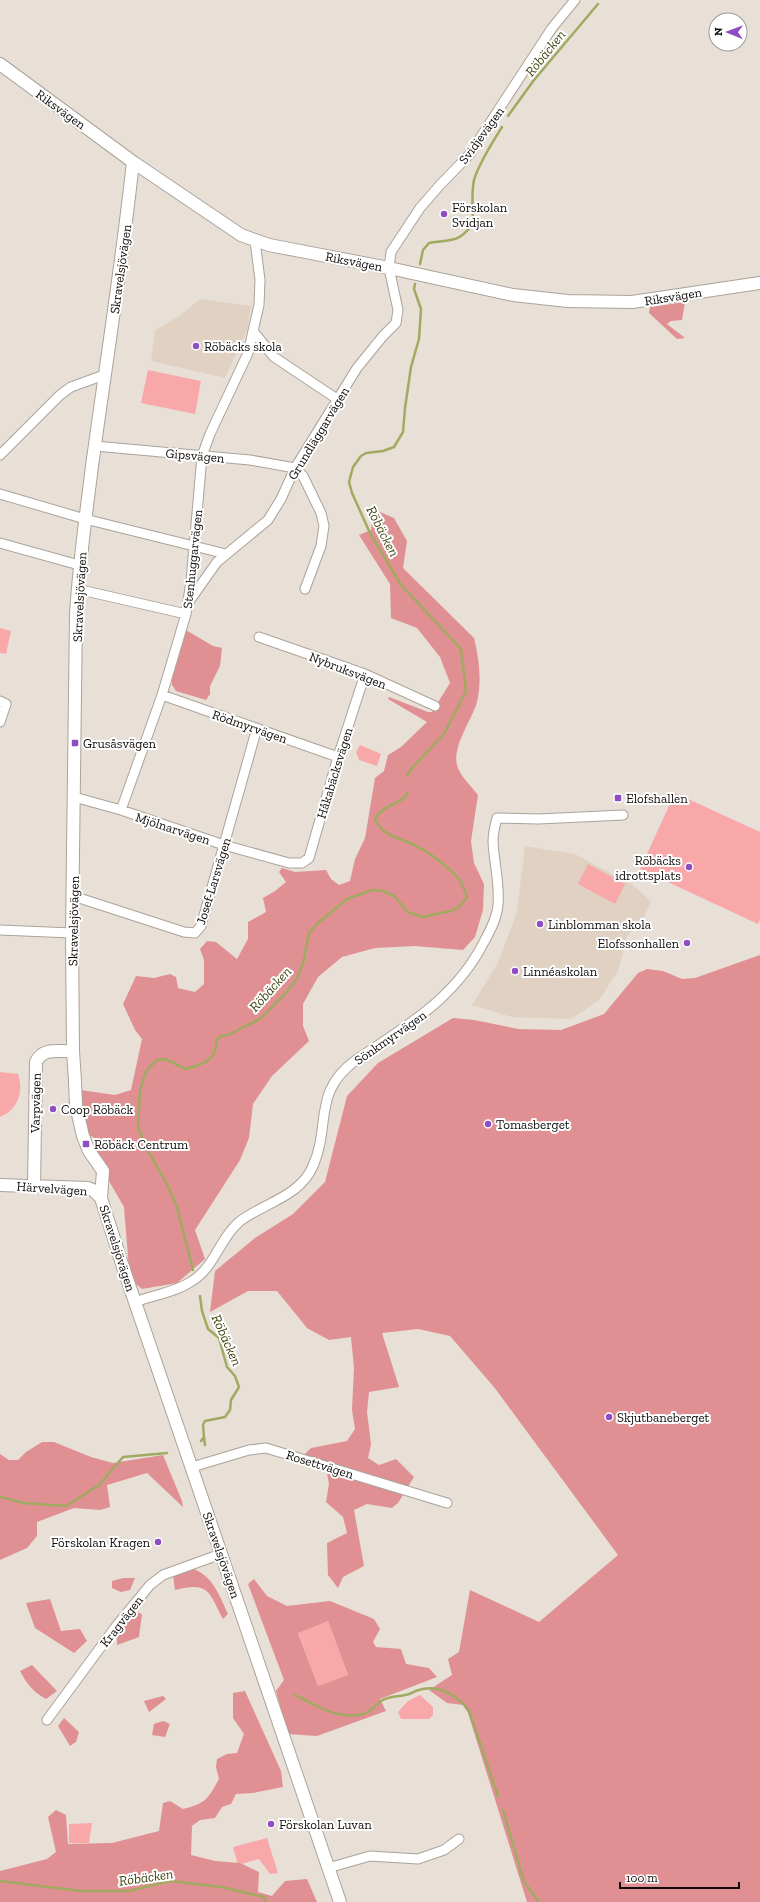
<svg xmlns="http://www.w3.org/2000/svg" width="760" height="1902" font-family="'Zilla Slab',serif">
	<style>
		.built { fill: #e0d1c3 }
		.green { fill: #f9a8a9 }
		.forest { fill: #e09092; fill-rule: evenodd }
		.lines { fill: none; stroke-linecap: round; stroke-linejoin: round }
		.stream { stroke: #a1aa61; stroke-width: 2.5 }
		.street-casing { stroke: #aba39a; stroke-width: 11 }
		.secondary-casing { stroke: #aba39a; stroke-width: 14 }
		.street { stroke: #fff; stroke-width: 9 }
		.secondary { stroke: #fff; stroke-width: 12 }
		.poi-dot { fill: #8e4dc2; stroke: #fff; stroke-width: 1.5 }
		.labels { text-anchor: middle; stroke-width: 4; stroke-linejoin: round; paint-order: stroke }
		.street-label { font-size: 13px; fill: #0f0c09; stroke: #fff }
		.poi-label { font-size: 13px; fill: #0f0c09; stroke: #fff; text-anchor: start }
		.water-label { font-size: 14px; font-style: italic; fill: #40450d; stroke: #fff }
	</style>
	<rect width="100%" height="100%" fill="#e8dfd6"/>
	<!-- built -->
	<path class="built" d="M200,299L251,306L247,330L225,378L151,361L155,330L178,317Z
		M525,846L575,854L631,884L651,901L642,922L627,936L618,971L599,1000L571,1019L512,1017L472,1005L498,963L517,912Z"/>
	<!-- green -->
	<path class="green" d="M148,370L201,381L195,414L141,403Z
		M0,628L11,631L6,654L0,653Z
		M360,745L381,754L377,766L359,760L356,752Z
		M675,793L760,832V920L758,924L640,869Z
		M588,864L625,884L615,904L578,884Z
		M0,1072L18,1074C24,1091 18,1110 0,1117Z
		M328,1621L348,1675L318,1686L298,1632Z
		M420,1695L433,1707V1715L429,1719H401L398,1712L408,1701Z
		M92,1823L89,1843H69V1824Z
		M267,1838L278,1873L270,1874L259,1859L238,1865L233,1847Z"/>
	<!-- forest -->
	<path class="forest" d="M685,302L682,320L671,321L667,324L685,338L677,339L649,313L650,307Z
		M373,509L394,518L407,541L403,568L474,638C479,658 482,682 477,702C472,720 450,749 458,768C462,778 472,787 478,795L471,841L474,863L484,884L483,910L475,937L463,950L415,946L375,948L342,957L318,977L303,1004V1026L309,1041L272,1076L253,1104L249,1138L240,1160L195,1230L205,1259L177,1283L142,1289L136,1284L129,1269L124,1207L109,1181L107,1170L94,1150L96,1139L86,1133L79,1107L80,1090L115,1095L131,1090L142,1039L135,1030L123,1004L136,976L154,978L170,974L176,977L178,988L195,992L204,984V960L200,949L207,941L216,942L237,959L248,939V922L266,912L263,898L275,891L286,882L279,872L282,868L295,872L326,870L331,879L339,885L350,881L355,859L365,838L375,778L384,771L388,755L401,747L427,722L388,699L389,697L428,712H432L450,683L440,657L417,628L391,618L390,584L359,535L371,530Z
		M184,629L213,646L222,648L220,666L210,686V694L206,700L176,691L172,685V673L178,660Z
		M760,955V1902H527L468,1713L463,1705L447,1703L429,1690L452,1675L448,1659L459,1652L470,1590L539,1622L618,1555L494,1387L450,1336L418,1329L382,1333L399,1387L369,1392L367,1412L371,1444L368,1458L379,1465L396,1459L414,1477L398,1503L392,1508L367,1504L354,1510L364,1566L343,1577L338,1588L328,1575L327,1543L347,1533L343,1517L326,1502L329,1484L325,1463L304,1455L311,1448L347,1441L355,1429L352,1410L354,1368L351,1337L329,1340L307,1328L277,1291H248L210,1312L215,1271L255,1238L293,1214L325,1182L347,1096L378,1063L453,1018L474,1020L518,1029L561,1030L604,1014L638,973L647,969L663,971L682,979L695,978Z
		M42,1442H54L91,1457L113,1463L163,1455L182,1501L183,1507L147,1473L107,1485L110,1507L100,1510L74,1508L37,1522V1536L27,1548L0,1560V1454L9,1460H18L26,1452Z
		M191,1568C213,1575 219,1595 228,1614L223,1619C209,1592 209,1581 175,1590L173,1574Z
		M123,1578H135L130,1590L121,1592L112,1588V1581Z
		M254,1579L267,1596L287,1606L330,1601L374,1619L380,1629L373,1642L376,1647L401,1649L406,1664L429,1668L437,1677L380,1699L386,1711L317,1736L288,1734L276,1691L284,1680L248,1584ZM328,1621L348,1675L318,1686L298,1633Z
		M50,1599L61,1631L80,1629L87,1641L74,1653L35,1628L26,1603Z
		M134,1611L142,1614L139,1637L117,1645V1638Z
		M32,1665L57,1691L46,1699C33,1692 27,1684 20,1671Z
		M245,1691L281,1771L283,1787L253,1793L236,1794L231,1804L222,1807L215,1818L200,1820L192,1826L191,1855L215,1861L240,1863L259,1872L258,1892L272,1896L285,1881L307,1879L317,1902H0V1871L47,1859L56,1852L48,1817L56,1810L66,1815L68,1844L112,1843L159,1831L163,1803L170,1801L183,1809C205,1804 208,1799 219,1779L216,1767L217,1759L227,1754L237,1753L244,1734L233,1718V1693Z
		M163,1696L166,1699L149,1712L144,1701Z
		M64,1718L79,1732L76,1742L70,1746L58,1726Z
		M163,1721L170,1724L165,1737L152,1735L154,1724Z"/>
	<g class="lines">
		<!-- stream -->
		<path class="stream" d="M508,116L534,80L598,4
			M420,264L423,250L429,243C452,239 457,244 473,224C473,210 471,195 474,180C479,163 492,143 502,127
			M407,776L410,770L444,734L466,691L461,649L401,585L370,533L352,493L349,482L353,467L361,456L366,453L383,451L394,447L403,432L405,408L411,367L419,339L421,309L414,289L415,284
			M193,1270L177,1207L169,1188L147,1149L138,1127L140,1091L146,1071L157,1060L165,1059L186,1069C204,1064 216,1061 217,1040L221,1036L228,1035L260,1019L285,994L296,980L303,964L309,933L318,923L347,899L372,890L383,891L394,896L408,912L422,917L451,911L460,906L467,897C465,892 463,886 461,882C453,869 426,850 412,844C395,836 384,837 375,819C384,803 400,806 408,793
			M200,1296L202,1311L208,1329L219,1338L227,1367L235,1376L239,1387L231,1400L230,1410L225,1417L205,1421L203,1425L204,1437L201,1441
			M204,1437L205,1445
			M0,1497L24,1503L66,1506L99,1485L123,1457L167,1453
			M295,1695C315,1705 335,1718 358,1715C370,1714 373,1707 381,1701C389,1696 396,1697 405,1695C410,1695 414,1691 419,1690C438,1684 459,1696 469,1711L498,1796
			M503,1810L524,1882L539,1902
			M0,1881L81,1891H129L170,1881L221,1887L264,1897L266,1902"/>
		<!-- street casing -->
		<g class="street-casing">
			<path id="street" d="M253,331L274,357L337,399
				M95,446L250,460L295,468L303,476L321,513L324,526L321,546L305,589
				M0,455L60,395L71,387L104,375
				M0,494L85,519L226,554
				M0,543L79,565
				M77,589L186,614
				M188,603L217,562L268,520L281,499L295,468L357,368L383,336L396,323L398,310L389,268L391,252L420,208L440,185L469,155L552,28L575,0
				M259,637L365,674L435,706
				M162,695L338,757
				M0,701L6,704L0,722
				M74,797L121,810L224,845L289,863H302L309,858L338,757L365,674
				M121,810L162,695L186,614L191,581L202,456L210,434L248,353L253,331L259,305L260,280L255,241
				M73,896L184,932L195,933L201,926L257,728
				M0,930L72,933
				M135,1302C154,1295 176,1292 192,1281C215,1267 219,1239 239,1222C263,1203 300,1197 313,1166C331,1125 312,1092 356,1060C406,1026 455,999 484,942C490,931 497,918 498,905C500,884 494,863 493,842C493,834 495,825 497,818L538,819L623,815
				M192,1467L249,1450L266,1448L447,1503
				M47,1720L117,1625L150,1585L163,1575L221,1554
				M328,1868L370,1856L418,1859L444,1850L459,1839"/>
		</g>
		<!-- secondary casing -->
		<g class="secondary-casing">
			<path id="secondary" d="M0,64L133,162L241,235L269,245L389,268L513,295L568,301L632,302L760,283
				M133,162C122,263 106,364 92,466C86,515 79,564 76,614L72,933L73,1051L75,1081L76,1106L83,1136L89,1151L103,1171L101,1198L122,1264L340,1902
				M0,1185L88,1188L93,1190L101,1198
				M34,1186L36,1062C43,1047 58,1052 73,1051"/>
		</g>
		<!-- street -->
		<use href="#street" class="street"/>
		<!-- secondary -->
		<use href="#secondary" class="secondary"/>
	</g>
	<!-- markers -->
	<g class="poi-dot">
		<circle cx="444" cy="214" r="4"/>
		<circle cx="196" cy="346" r="4"/>
		<rect x="71" y="739" width="8" height="8" rx="2"/>
		<rect x="614" y="794" width="8" height="8" rx="2"/>
		<circle cx="689" cy="867" r="4"/>
		<circle cx="540" cy="924" r="4"/>
		<circle cx="687" cy="943" r="4"/>
		<circle cx="515" cy="971" r="4"/>
		<circle cx="53" cy="1109" r="4"/>
		<circle cx="488" cy="1124" r="4"/>
		<rect x="82" y="1140" width="8" height="8" rx="2"/>
		<circle cx="609" cy="1417" r="4"/>
		<circle cx="158" cy="1542" r="4"/>
		<circle cx="271" cy="1824" r="4"/>
	</g>
	<g class="labels">
		<!-- street labels -->
		<g class="street-label">
			<text transform="translate(61 109) rotate(36)" y="5">Riksvägen</text>
			<text transform="translate(481 135) rotate(-54)" y="5">Svidjevägen</text>
			<text transform="translate(354 261) rotate(11)" y="5">Riksvägen</text>
			<text transform="translate(120 269) rotate(-82)" y="5">Skravelsjövägen</text>
			<text transform="translate(673 296) rotate(-9)" y="5">Riksvägen</text>
			<text transform="translate(318 433) rotate(-59)" y="5">Grundläggarvägen</text>
			<text transform="translate(195 455) rotate(5)" y="5">Gipsvägen</text>
			<text transform="translate(192 559) rotate(-84)" y="5">Stenhuggarvägen</text>
			<text transform="translate(79 597) rotate(-87)" y="5">Skravelsjövägen</text>
			<text transform="translate(348 670) rotate(21)" y="5">Nybruksvägen</text>
			<text transform="translate(250 726) rotate(19)" y="5">Rödmyrvägen</text>
			<text transform="translate(334 773) rotate(-73)" y="5">Håkabäcksvägen</text>
			<text transform="translate(173 828) rotate(18)" y="5">Mjölnarvägen</text>
			<text transform="translate(213 881) rotate(-73)" y="5">Josef-Larsvägen</text>
			<text transform="translate(73 921) rotate(-89)" y="5">Skravelsjövägen</text>
			<text transform="translate(390 1037) rotate(-35)" y="5">Sönkmyrvägen</text>
			<text transform="translate(35 1103) rotate(-89)" y="5">Varpvägen</text>
			<text transform="translate(52 1188) rotate(4)" y="5">Härvelvägen</text>
			<text transform="translate(118 1248) rotate(72)" y="5">Skravelsjövägen</text>
			<text transform="translate(320 1464) rotate(17)" y="5">Rosettvägen</text>
			<text transform="translate(222 1555) rotate(71)" y="5">Skravelsjövägen</text>
			<text transform="translate(121 1621) rotate(-52)" y="5">Kragvägen</text>
		</g>
		<!-- poi labels -->
		<g class="poi-label">
			<text x="452" y="212">Förskolan<tspan x="452" dy="15">Svidjan</tspan></text>
			<text x="204" y="351">Röbäcks skola</text>
			<text x="83" y="748">Grusåsvägen</text>
			<text x="626" y="803">Elofshallen</text>
			<text x="681" y="865" text-anchor="end">Röbäcks<tspan x="681" dy="15">idrottsplats</tspan></text>
			<text x="548" y="929">Linblomman skola</text>
			<text x="679" y="948" text-anchor="end">Elofssonhallen</text>
			<text x="523" y="976">Linnéaskolan</text>
			<text x="61" y="1114">Coop Röbäck</text>
			<text x="496" y="1129">Tomasberget</text>
			<text x="94" y="1149">Röbäck Centrum</text>
			<text x="617" y="1422">Skjutbaneberget</text>
			<text x="150" y="1547" text-anchor="end">Förskolan Kragen</text>
			<text x="279" y="1829">Förskolan Luvan</text>
		</g>
		<!-- water labels -->
		<g class="water-label">
			<text transform="translate(545 53) rotate(-51)" y="5">Röbäcken</text>
			<text transform="translate(383 531) rotate(63)" y="5">Röbäcken</text>
			<text transform="translate(270 989) rotate(-48)" y="5">Röbäcken</text>
			<text transform="translate(227 1340) rotate(66)" y="5">Röbäcken</text>
			<text transform="translate(146 1877) rotate(-8)" y="5">Röbäcken</text>
		</g>
	</g>
	<!-- north arrow -->
	<g transform="translate(728 32) rotate(271)"><circle r="19" fill="#ffffff" stroke="#9f9e9d"/>
	<path d="M0-3L7 15L0 10L-7 15Z" fill="#8e4dc2"/>
	<text y="-6" font-size="11" font-weight="bold" text-anchor="middle" fill="#0f0c09">N</text>
	</g>
	<!-- scale -->
	<path d="M620 1882v6h119v-6" fill="none" stroke="#0f0c09" stroke-width="2"/>
	<text x="626" y="1882" font-size="12" fill="#0f0c09" stroke="#ffffff" stroke-width="3" paint-order="stroke">100 m</text>
</svg>
